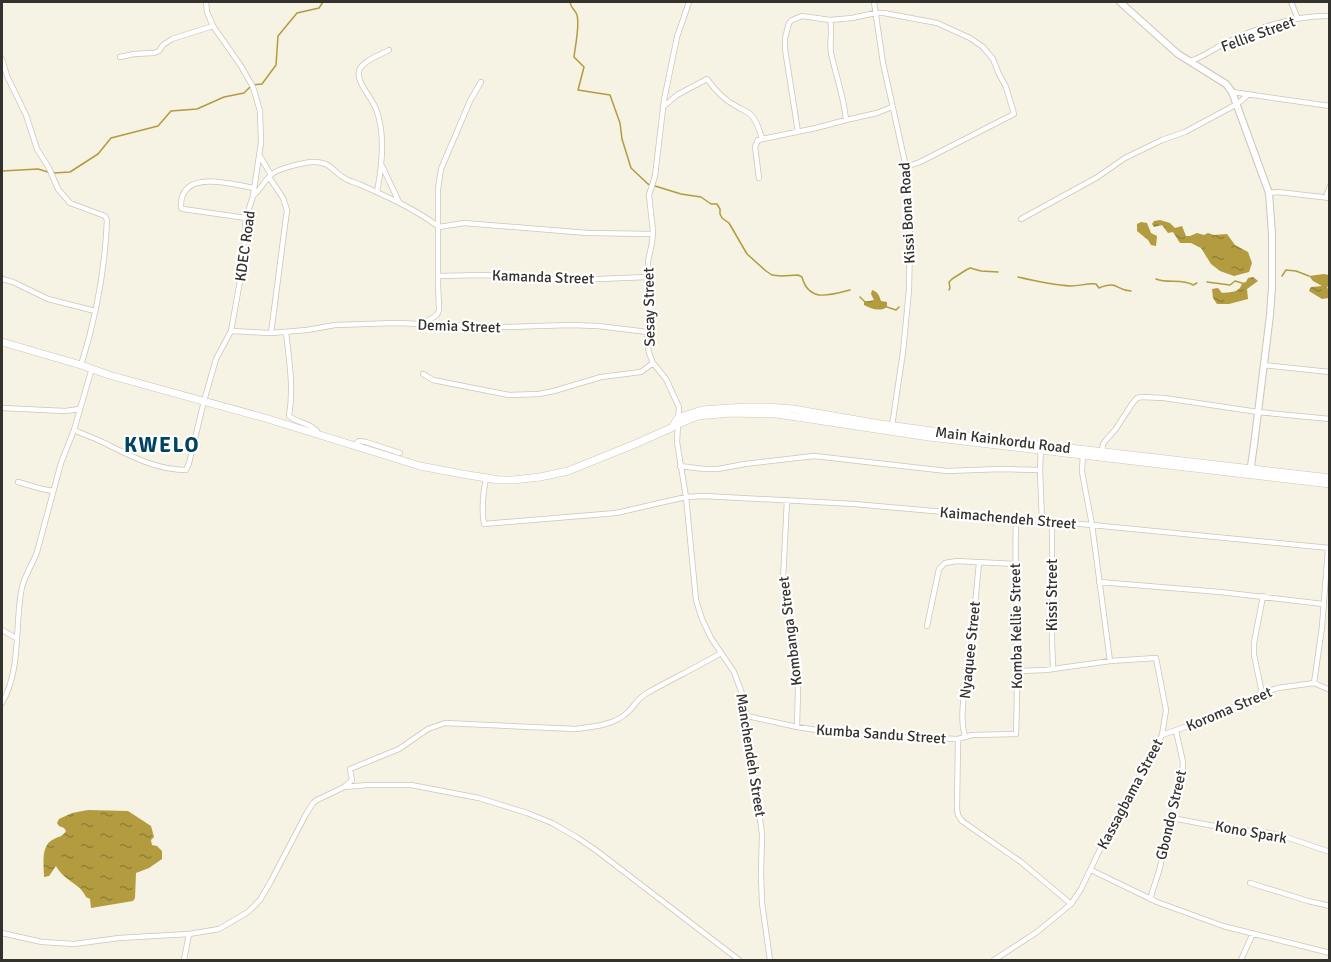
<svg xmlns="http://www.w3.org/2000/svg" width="1331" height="962" font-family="Signika,sans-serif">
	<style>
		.water { fill: url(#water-ripples) }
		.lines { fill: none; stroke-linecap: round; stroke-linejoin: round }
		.stream { stroke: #b29c3f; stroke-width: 1.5 }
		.street-casing { stroke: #cac7b9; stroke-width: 6 }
		.secondary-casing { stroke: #cac7b9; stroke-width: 8 }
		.primary-casing { stroke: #cac7b9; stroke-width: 8 }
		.street { stroke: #fff; stroke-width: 4.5 }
		.secondary { stroke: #fff; stroke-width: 6 }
		.primary { stroke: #fff; stroke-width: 7 }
		.labels { text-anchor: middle; stroke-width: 4.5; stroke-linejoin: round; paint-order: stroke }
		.street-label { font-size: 15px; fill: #33322c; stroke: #fff }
		.district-label { font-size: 21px; font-weight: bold; letter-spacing: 1.5px; fill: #004463; stroke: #fff }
	</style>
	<defs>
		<pattern id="water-ripples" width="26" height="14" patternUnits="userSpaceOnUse" patternTransform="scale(1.5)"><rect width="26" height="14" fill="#b29c3f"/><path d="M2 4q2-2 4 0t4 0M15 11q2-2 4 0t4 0" fill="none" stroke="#918035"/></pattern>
	</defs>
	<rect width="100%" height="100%" fill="#f6f2e4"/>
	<!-- water -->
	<path class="water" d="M1160,220L1170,223L1175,228L1182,226L1186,236H1190L1197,233L1204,235L1208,233L1214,235L1227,234L1235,245L1248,252L1252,263L1249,272L1234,276L1220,271L1211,264L1201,248L1191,243H1180L1173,232L1168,233L1162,225L1154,227L1152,224L1154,221Z
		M1141,222L1147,223L1151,233L1157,236L1156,246L1151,245L1148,240L1137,231V224Z
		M1324,274L1329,275V286L1327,287L1329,291V298L1322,299L1309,291L1311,287L1322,286L1313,281L1309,276Z
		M1253,277L1258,281L1247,289L1248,299L1229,304H1217L1213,298L1212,289L1218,288L1222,293C1230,292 1240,293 1242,283L1246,282L1248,278Z
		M872,290C878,292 879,295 881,301L887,302V307C879,312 872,309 864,305V301H870L874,300L871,294Z
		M88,810L128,811L151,826L154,837L151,840L152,845L157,846L162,851V859L149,868L136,873L135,898L133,901L91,908L90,899L86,897C80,883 64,881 56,866L49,876L44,877C44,865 40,845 54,839C60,836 62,837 66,831L64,828L59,826L57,823L59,819L72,813Z"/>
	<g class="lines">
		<!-- stream -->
		<path class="stream" d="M570,2C571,9 575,9 577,15C580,25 575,47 574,57L584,67L578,90L610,95L620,123L622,139L631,168L648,184L650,185
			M2,171L38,169L48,172
			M53,173L70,172L98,154L111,138L158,126L171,111L197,109L224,97L244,93L252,85L262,84L276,65L278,36L297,13L319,8L323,2
			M655,186L681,194L701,197L711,204H717L720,209V214L722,218L729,223L747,254L766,271L772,275L781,276L798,275L802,277C809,303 830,295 850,290
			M1282,276L1286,270L1296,271L1309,276
			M1018,277C1035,281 1053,285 1071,286C1080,286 1087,283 1096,284L1099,288C1119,280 1116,291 1131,291
			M1156,279C1168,284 1182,278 1193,285L1197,283
			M1207,282L1230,285L1235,281L1242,283
			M949,290L950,288L949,282L952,279L966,270L970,268L981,271L998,272
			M860,297L864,301
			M887,307L896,310L899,307"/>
		<!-- street casing -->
		<g class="street-casing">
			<path id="street" d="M689,2L677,37L664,100L655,176L649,195L653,232L652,243L648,261V279L652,294L647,340L649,353L653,363L666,379L679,407L677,442L686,497L696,600L702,619L711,638L734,672L744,699L762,834L761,874L762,903L770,960
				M874,2L883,63L906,167L910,236L909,290L903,352L892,426
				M1291,2L1298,19
				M830,20C833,31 829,42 831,53C836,76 844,97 846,120
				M120,57L134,54L154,53L159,51L163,45L172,39L213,26
				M2,59L7,76L26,115L37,149L49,168L58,189L70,203L105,216L107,220C105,270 96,318 81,365
				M1189,61C1201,59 1211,50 1222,45C1252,29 1295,15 1330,16
				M1232,92L1330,106
				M663,107L677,95L707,79C715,90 724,100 736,106C742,110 748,111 752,116C757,122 760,131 762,139
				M798,132L785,49V38L789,23L792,20L802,16L830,20L852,18L875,13H884L937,23L970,38L983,47L993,59L999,74L1006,87L1014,114L920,162L906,167
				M260,156L271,175
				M382,166L399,202
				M269,177L283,198L287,210L271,333
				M759,178L755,147L758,140L816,128L846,120L877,113L892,107
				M377,192C382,166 386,134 376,109C372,98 356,82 359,71C362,61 380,55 389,50
				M1269,193L1278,192L1330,198
				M254,195C261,189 265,180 272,174C280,168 302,163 312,162C333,161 333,174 348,180C352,182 357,183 361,185C388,197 415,209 439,227L464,223L588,233L653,234
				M1326,197L1330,186
				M246,218L183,209L181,208C179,168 230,184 254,188
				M1021,219L1096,178L1125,158L1162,140L1185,132L1237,104L1249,94
				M439,276L482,275L573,280L648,277
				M2,279L13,282L48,299L95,311
				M424,323L437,315L439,310L438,283V189L441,169L470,101L481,82
				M231,331L271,333L307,330L335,325L395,323L506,327L570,325L598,326L648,332
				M286,332C289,360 294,388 289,416C298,423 310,423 317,431V434
				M1263,365L1330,372
				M423,374L433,380L509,395L539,394L554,391L601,377L641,372L653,363
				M2,408L65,411L80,409
				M74,430C82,434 92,437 100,441C128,454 154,470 186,470L189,463L204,401L216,359L231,331L240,281L246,218L253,196L261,143L260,111L253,87L241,66L213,26L207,12L206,2
				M354,445L359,441L366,442L400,453
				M1041,447L1040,470L1042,521
				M1102,452L1103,444L1106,440L1115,430L1132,404L1137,398L1141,397L1164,398L1258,412L1330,419
				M1083,453L1082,472L1092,525L1110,661
				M680,466L704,469H718L745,464L814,456L947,471L1001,469L1040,470
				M486,478C483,494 481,509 484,524L616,513L686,497L704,496L854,504L1092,525L1330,548
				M18,482L42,489L53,491
				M787,500L783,580L794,653L798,690L797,727
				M1052,522V639L1053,669
				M1099,582L1220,592L1323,604
				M927,626L939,569L945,563L957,561L1015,564
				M2,630L16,638
				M1314,683L1322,627L1328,548
				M1262,693L1254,655V643L1263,596
				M2,703C21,670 15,628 21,592C23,577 32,566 37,552L61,463L74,430L92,368
				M747,716L797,727L849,735L958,739L972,735L1016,734C1019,662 1014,590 1016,519
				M1162,735L1211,718L1262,693L1278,688L1314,683L1330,690
				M965,736C958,715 967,679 970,657C973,625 976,594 979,563
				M958,739L957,809L958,815L962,821L1021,862L1071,904
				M344,787L352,780L350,769L399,749L428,729L445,723L575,729C592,727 615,725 628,712C635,705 637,699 647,693C672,679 697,667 721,653
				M1172,818L1225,828L1269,833L1283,836L1330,852
				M1091,870L1157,902L1223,926L1330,953
				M1250,883L1308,901L1330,906
				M1150,899L1159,871L1182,775L1183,762L1176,731
				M2,933L42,942L74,944L119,938L189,934L219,929L248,912L260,900L271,881L305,816L313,803L317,800L344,787L368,785H411L479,798L527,813L552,823L578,838L597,851L739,960
				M184,960L189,934
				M994,960L1037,932L1071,904L1081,889L1105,839L1162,735L1166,710L1156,658L1110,661L1046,670L1018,671
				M1241,960L1253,933"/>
		</g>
		<!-- secondary casing -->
		<g class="secondary-casing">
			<path id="secondary" d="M1120,2L1178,54L1226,84L1232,92L1269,193L1272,234V287L1270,315L1254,445L1250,473"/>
		</g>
		<!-- primary casing -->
		<g class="primary-casing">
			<path id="primary" d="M2,342L81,365L109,375L265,418L420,466L462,474L499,480H513L540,477L568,471L635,444L671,428L678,424L698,416L730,413L777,414L929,437L1330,484
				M673,426L678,418L702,410L745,407H768L793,409L880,424L984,438L1330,478"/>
		</g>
		<!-- street -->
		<use href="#street" class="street"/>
		<!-- secondary -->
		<use href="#secondary" class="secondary"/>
		<!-- primary -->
		<use href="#primary" class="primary"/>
	</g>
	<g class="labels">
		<!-- street labels -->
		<g class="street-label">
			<text transform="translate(1258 34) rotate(-20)" y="5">Fellie Street</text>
			<text transform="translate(907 213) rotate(-93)" y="5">Kissi Bona Road</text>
			<text transform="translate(245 246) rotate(-82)" y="5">KDEC Road</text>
			<text transform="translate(543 277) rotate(2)" y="5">Kamanda Street</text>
			<text transform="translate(649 307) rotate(-91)" y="5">Sesay Street</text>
			<text transform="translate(459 326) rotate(2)" y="5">Demia Street</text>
			<text transform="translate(1003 440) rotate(7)" y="5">Main Kainkordu Road</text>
			<text transform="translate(1008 518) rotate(5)" y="5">Kaimachendeh Street</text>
			<text transform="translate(1052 595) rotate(-90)" y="5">Kissi Street</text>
			<text transform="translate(1016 626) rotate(-91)" y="5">Komba Kellie Street</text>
			<text transform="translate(790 631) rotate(-97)" y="5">Kombanga Street</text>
			<text transform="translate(970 650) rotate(-84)" y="5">Nyaquee Street</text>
			<text transform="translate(1229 709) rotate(-23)" y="5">Koroma Street</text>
			<text transform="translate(881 734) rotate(4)" y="5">Kumba Sandu Street</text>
			<text transform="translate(751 755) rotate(81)" y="5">Manchendeh Street</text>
			<text transform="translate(1130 794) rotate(-62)" y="5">Kassagbama Street</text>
			<text transform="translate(1171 815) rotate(-77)" y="5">Gbondo Street</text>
			<text transform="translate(1251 832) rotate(10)" y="5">Kono Spark</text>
		</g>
		<!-- district labels -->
		<g class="district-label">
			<text x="162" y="452">KWELO</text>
		</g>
	</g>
	<!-- border -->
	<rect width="1331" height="962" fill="none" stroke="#33322c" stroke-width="6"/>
</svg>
